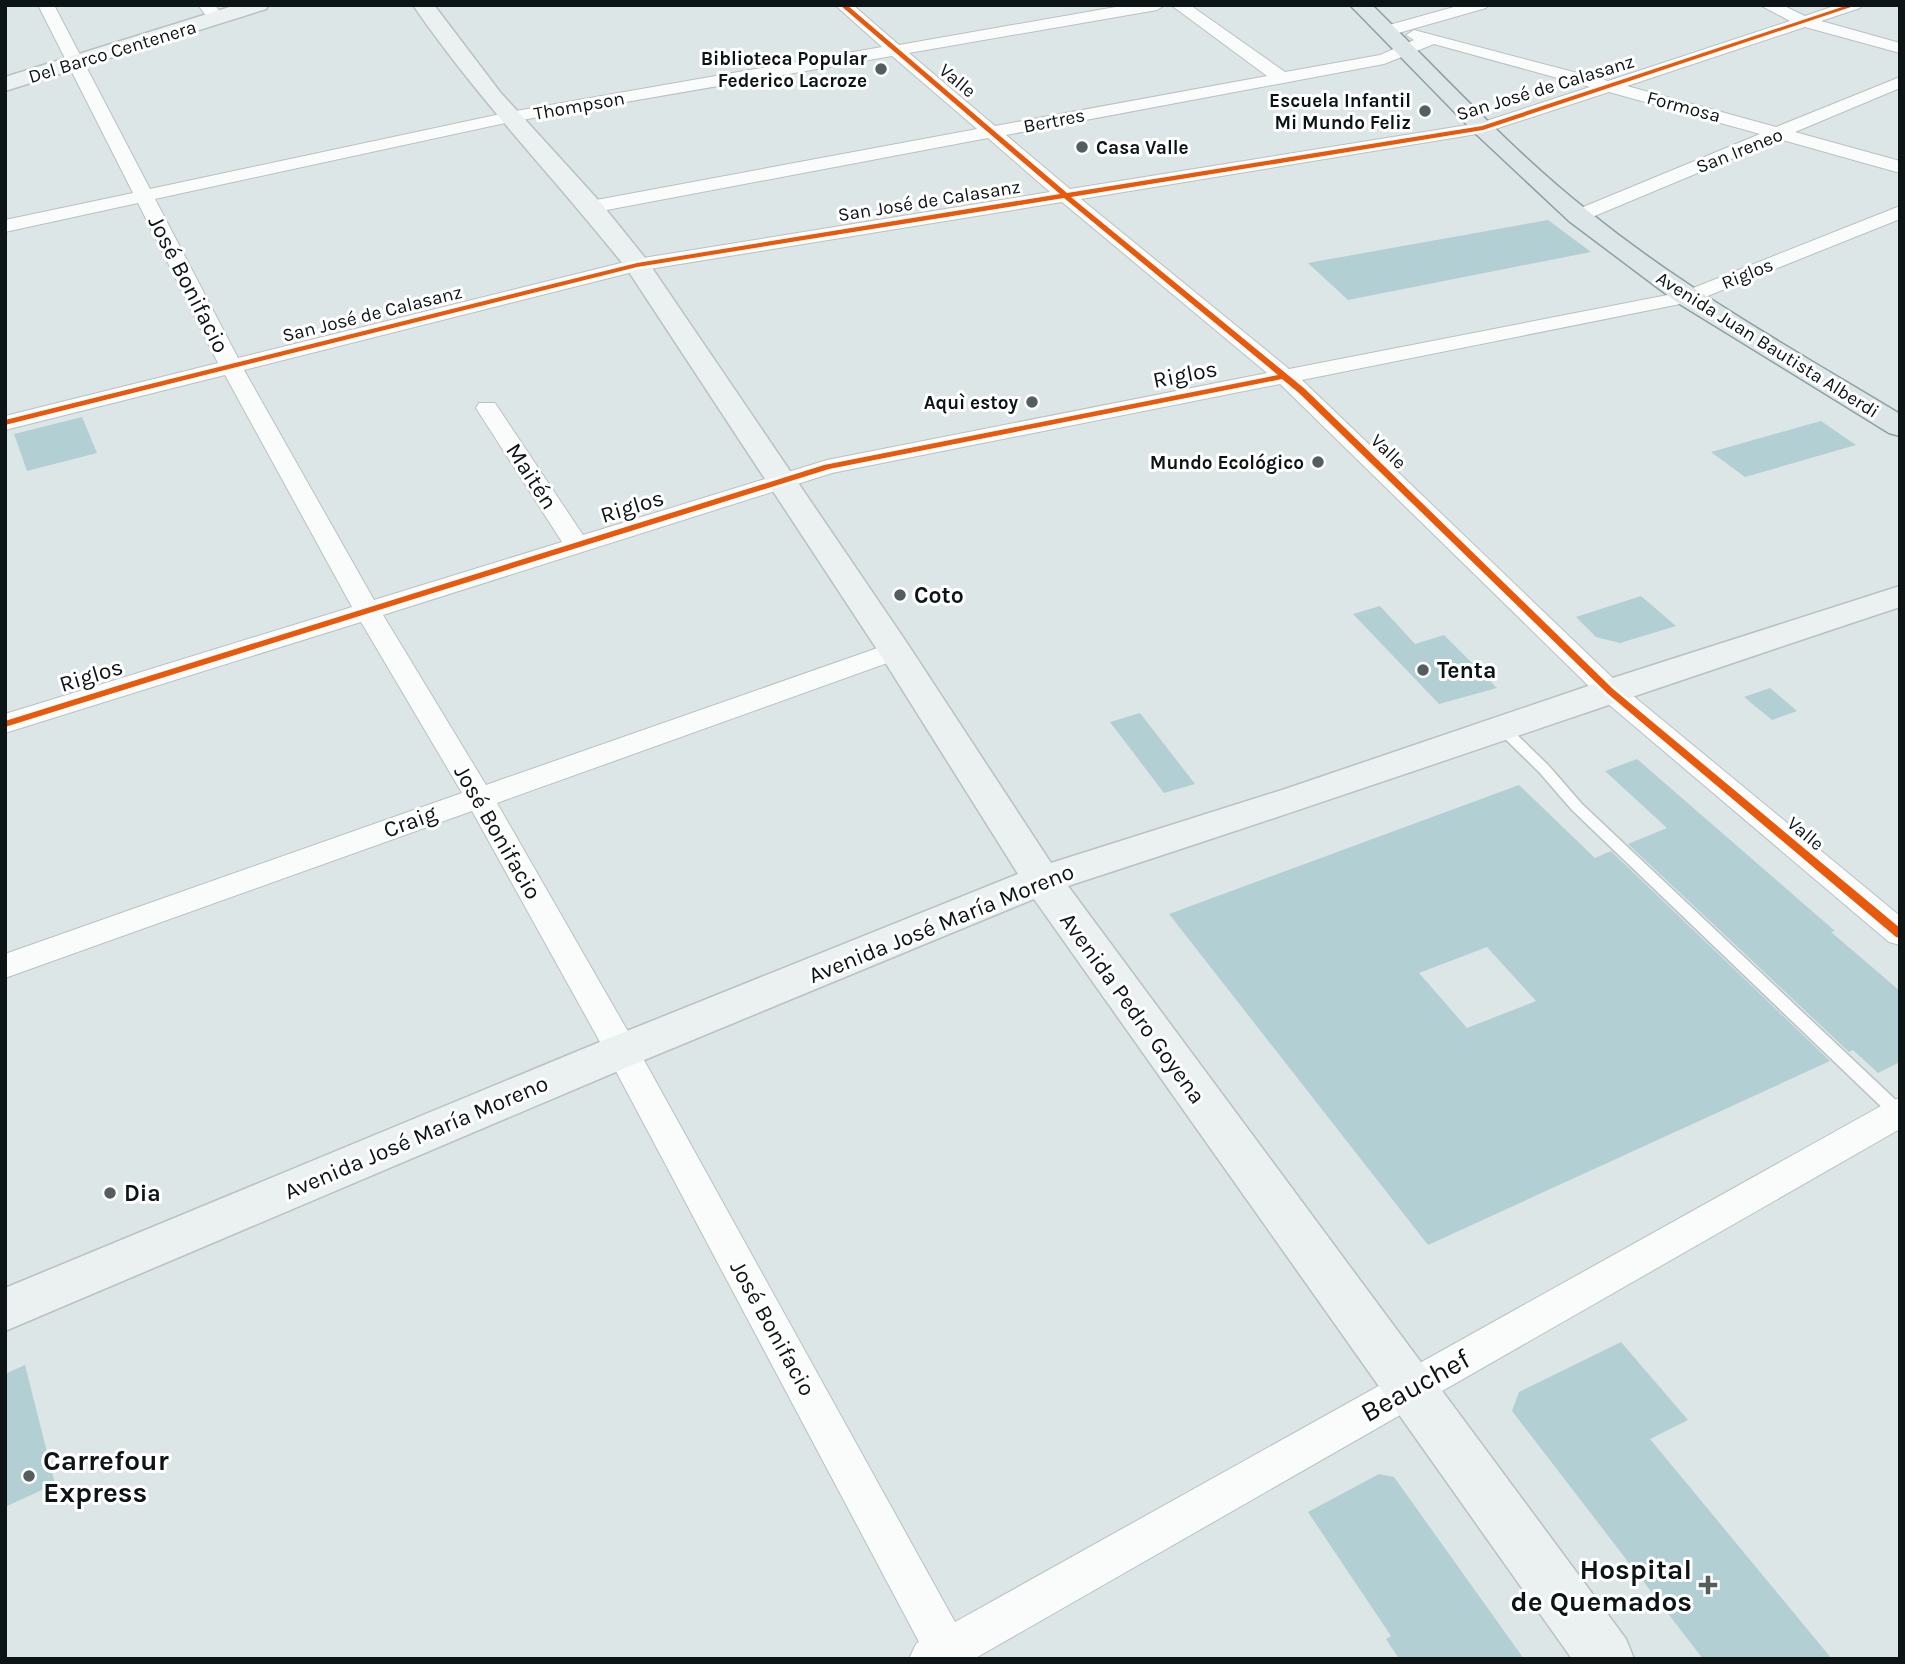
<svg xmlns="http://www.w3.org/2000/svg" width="1905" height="1664" font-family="Karla,sans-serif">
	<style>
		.building { fill: #b2cfd4; fill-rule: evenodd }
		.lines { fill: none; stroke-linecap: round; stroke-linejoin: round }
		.lane-casing { stroke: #b9c1c2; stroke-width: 3 }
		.street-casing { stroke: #b9c1c2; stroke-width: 2 }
		.secondary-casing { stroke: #b9c1c2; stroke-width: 3 }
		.primary-casing { stroke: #8da0a2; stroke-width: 3 }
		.lane { fill: #fafbfb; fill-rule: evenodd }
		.street { fill: #fafbfb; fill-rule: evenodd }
		.secondary { fill: #ebf0f0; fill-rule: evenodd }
		.primary { fill: #dce5e7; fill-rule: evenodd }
		.cycleway-casing { stroke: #fff; stroke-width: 5 }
		.cycleway { fill: #e8590c; fill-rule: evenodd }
		.poi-dot { fill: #555e5e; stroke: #fff; stroke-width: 2.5 }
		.labels { text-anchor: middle; stroke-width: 6; stroke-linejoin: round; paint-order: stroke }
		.far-street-label { font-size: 19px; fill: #0d1415; stroke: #fff }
		.far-poi-label { font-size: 19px; font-weight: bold; fill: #0d1415; stroke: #fff; text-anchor: end }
		.street-label { font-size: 23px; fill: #0d1415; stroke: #fff }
		.poi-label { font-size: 23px; font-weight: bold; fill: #0d1415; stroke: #fff; text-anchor: start }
		.near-street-label { font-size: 28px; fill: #0d1415; stroke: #fff }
		.near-poi-label { font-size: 28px; font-weight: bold; fill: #0d1415; stroke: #fff; text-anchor: start }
	</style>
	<rect width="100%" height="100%" fill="#dce6e7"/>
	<!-- building -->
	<path class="building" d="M1548,220L1591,252L1348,300L1308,263Z
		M82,417L97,453L27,471L14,434Z
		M1821,421L1856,445L1745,477L1711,452Z
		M1641,596L1676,626L1620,643L1596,637L1576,617Z
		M1380,606L1415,644L1444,635L1497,688L1439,704L1353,614Z
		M1770,688L1797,711L1772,720L1744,697Z
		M1140,713L1195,784L1164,793L1110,722Z
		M1637,759L1835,931L1831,932L1900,991V1062L1878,1073L1853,1050L1849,1052L1628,844L1667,828L1605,771Z
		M1519,785L1595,858L1611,851L1830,1061L1428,1245L1169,914ZM1487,947L1536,1001L1467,1028L1419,973Z
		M1621,1342L1688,1420L1650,1439L1832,1659H1703L1512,1411L1519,1392Z
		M25,1365L55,1484L5,1507V1374Z
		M1379,1474L1394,1477L1524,1659H1399L1386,1639L1391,1636L1308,1512Z"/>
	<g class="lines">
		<!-- lane casing -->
		<g class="lane-casing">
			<path id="lane" d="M1503,725L1508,726L1549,766L1582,804L1900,1104V1119L1893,1118L1572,810L1539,772L1498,732L1496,729L1498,726Z"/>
		</g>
		<!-- street casing -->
		<g class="street-casing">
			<path id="street" d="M38,5H54L150,189L510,112L882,47L835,5H853L899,45L1127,5H1165L1157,10L909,53L995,126L1267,76L1171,5H1190L1285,72L1380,55L1414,40L1406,35L1414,30L1608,81L1790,21L1760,5H1782L1805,16L1837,5H1862L1860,8L1821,21L1900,43V53L1805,27L1627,86L1776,127L1900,77V88L1795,132L1900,161V173L1779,139L1585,220H1571L1568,216L1571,212L1760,134L1609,92L1483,133L1081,199L1289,369L1683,292L1900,206V219L1695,301L1302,380L1620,685L1900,916V945L1889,942L1600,697L1280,384L832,473L383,615L486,785L886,645L895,643L904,645L908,651L904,657L497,803L634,1042L955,1622L1888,1102L1900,1098V1129L974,1659H909L916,1644L919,1642L610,1060L472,811L5,978V954L462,793L361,622L5,733V714L352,607L225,375L5,430V416L218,363L138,203L5,232V220L133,193ZM1434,44L1590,87L1480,123L1070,189L1006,135L1384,64ZM892,56L977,129L591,201L581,207L591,213L988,138L1050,192L637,259L238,358L155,199L510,122ZM1062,202L1267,373L827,460L583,535L495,403H479L476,408L562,542L374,600L244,370L637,271Z
				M198,5H215L224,18L222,21H210Z
				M1461,5H1488L1486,8L1395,34L1387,29L1389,25Z"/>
		</g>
		<!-- secondary casing -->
		<g class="secondary-casing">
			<path id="secondary" d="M236,5H269L266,9L5,91V77Z
				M413,5H434L500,92L600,202L646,259L907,643L1051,863L1285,789L1597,683L1900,586V607C1622,699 1346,796 1068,886L1626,1639L1634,1659H1572L1034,899L637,1063L5,1331V1288L607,1039L1018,874L878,651L627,269C556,179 478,100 413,5Z"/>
		</g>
		<!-- primary casing -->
		<g class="primary-casing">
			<path id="primary" d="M1350,5H1372C1441,73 1512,151 1588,211C1684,289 1794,350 1900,414V436L1889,433L1678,303L1569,221L1475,133Z"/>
		</g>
		<!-- lane -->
		<use href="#lane" class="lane"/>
		<!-- street -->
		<use href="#street" class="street"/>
		<!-- secondary -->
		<use href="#secondary" class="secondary"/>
		<!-- primary -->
		<use href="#primary" class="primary"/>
		<!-- cycleway casing -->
		<g class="cycleway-casing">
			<path id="cycleway" d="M840,5H847L1067,193L1482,126L1848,5H1857L1483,130L1071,197L1305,389L1613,689L1900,928V938L1896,937L1607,693L1299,393L1282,379L829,469L5,727V721L824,465L1278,375L1064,198L637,267L5,425V420L637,263L1060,194Z"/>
		</g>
		<!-- cycleway -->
		<use href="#cycleway" class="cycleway"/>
	</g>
	<!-- markers -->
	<g class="poi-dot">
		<circle cx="881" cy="69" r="7"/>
		<circle cx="1425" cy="111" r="7"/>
		<circle cx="1082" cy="147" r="7"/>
		<circle cx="1032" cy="402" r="7"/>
		<circle cx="1318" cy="462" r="7"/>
		<circle cx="900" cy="595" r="7"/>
		<circle cx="1423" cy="670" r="7"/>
		<circle cx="110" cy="1193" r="7"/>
		<circle cx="29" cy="1476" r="7"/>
		<path d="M1704.5 1574.5h7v7h7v7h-7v7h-7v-7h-7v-7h7z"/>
	</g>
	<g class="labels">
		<!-- far-street labels -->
		<g class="far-street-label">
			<text transform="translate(112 51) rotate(-17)" y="7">Del Barco Centenera</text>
			<text transform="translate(958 80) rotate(40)" y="7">Valle</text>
			<text transform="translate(1545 87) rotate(-17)" y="7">San José de Calasanz</text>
			<text transform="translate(579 105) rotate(-10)" y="7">Thompson</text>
			<text transform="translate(1684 106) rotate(15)" y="7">Formosa</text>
			<text transform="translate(1054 120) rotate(-11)" y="7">Bertres</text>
			<text transform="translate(1739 150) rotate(-22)" y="7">San Ireneo</text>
			<text transform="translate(929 200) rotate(-9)" y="7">San José de Calasanz</text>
			<text transform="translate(1747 273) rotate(-22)" y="7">Riglos</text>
			<text transform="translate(372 313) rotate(-14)" y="7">San José de Calasanz</text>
			<text transform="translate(1768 344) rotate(32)" y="7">Avenida Juan Bautista Alberdi</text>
			<text transform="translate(1389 451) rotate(44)" y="7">Valle</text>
			<text transform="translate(1806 833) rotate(40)" y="7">Valle</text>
		</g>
		<!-- far-poi labels -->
		<g class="far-poi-label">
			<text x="867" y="65">Biblioteca Popular<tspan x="867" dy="22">Federico Lacroze</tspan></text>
			<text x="1411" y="107">Escuela Infantil<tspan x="1411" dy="22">Mi Mundo Feliz</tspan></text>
			<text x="1096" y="154" text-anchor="start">Casa Valle</text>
			<text x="1018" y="409">Aquì estoy</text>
			<text x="1304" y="469">Mundo Ecológico</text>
		</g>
		<!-- street labels -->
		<g class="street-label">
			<text transform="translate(189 284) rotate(63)" y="8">José Bonifacio</text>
			<text transform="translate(1185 374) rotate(-11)" y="8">Riglos</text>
			<text transform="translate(532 476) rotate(57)" y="8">Maitén</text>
			<text transform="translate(632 506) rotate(-17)" y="8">Riglos</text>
			<text transform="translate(91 675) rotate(-17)" y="8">Riglos</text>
			<text transform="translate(410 821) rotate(-20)" y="8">Craig</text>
			<text transform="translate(498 832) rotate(60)" y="8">José Bonifacio</text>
			<text transform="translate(941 923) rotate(-22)" y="8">Avenida José María Moreno</text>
			<text transform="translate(1133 1008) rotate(54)" y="8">Avenida Pedro Goyena</text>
			<text transform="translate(416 1137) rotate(-23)" y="8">Avenida José María Moreno</text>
			<text transform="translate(773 1328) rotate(61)" y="8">José Bonifacio</text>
		</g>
		<!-- poi labels -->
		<g class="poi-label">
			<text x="914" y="603">Coto</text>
			<text x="1437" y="678">Tenta</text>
			<text x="124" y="1201">Dia</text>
		</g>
		<!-- near-street labels -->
		<g class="near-street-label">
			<text transform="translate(1415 1385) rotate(-29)" y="10">Beauchef</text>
		</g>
		<!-- near-poi labels -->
		<g class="near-poi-label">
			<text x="43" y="1470">Carrefour<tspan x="43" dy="32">Express</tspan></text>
			<text x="1692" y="1579" text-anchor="end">Hospital<tspan x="1692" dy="32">de Quemados</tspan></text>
		</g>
	</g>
	<!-- border -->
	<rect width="1905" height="1664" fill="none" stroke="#0d1415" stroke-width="14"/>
</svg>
